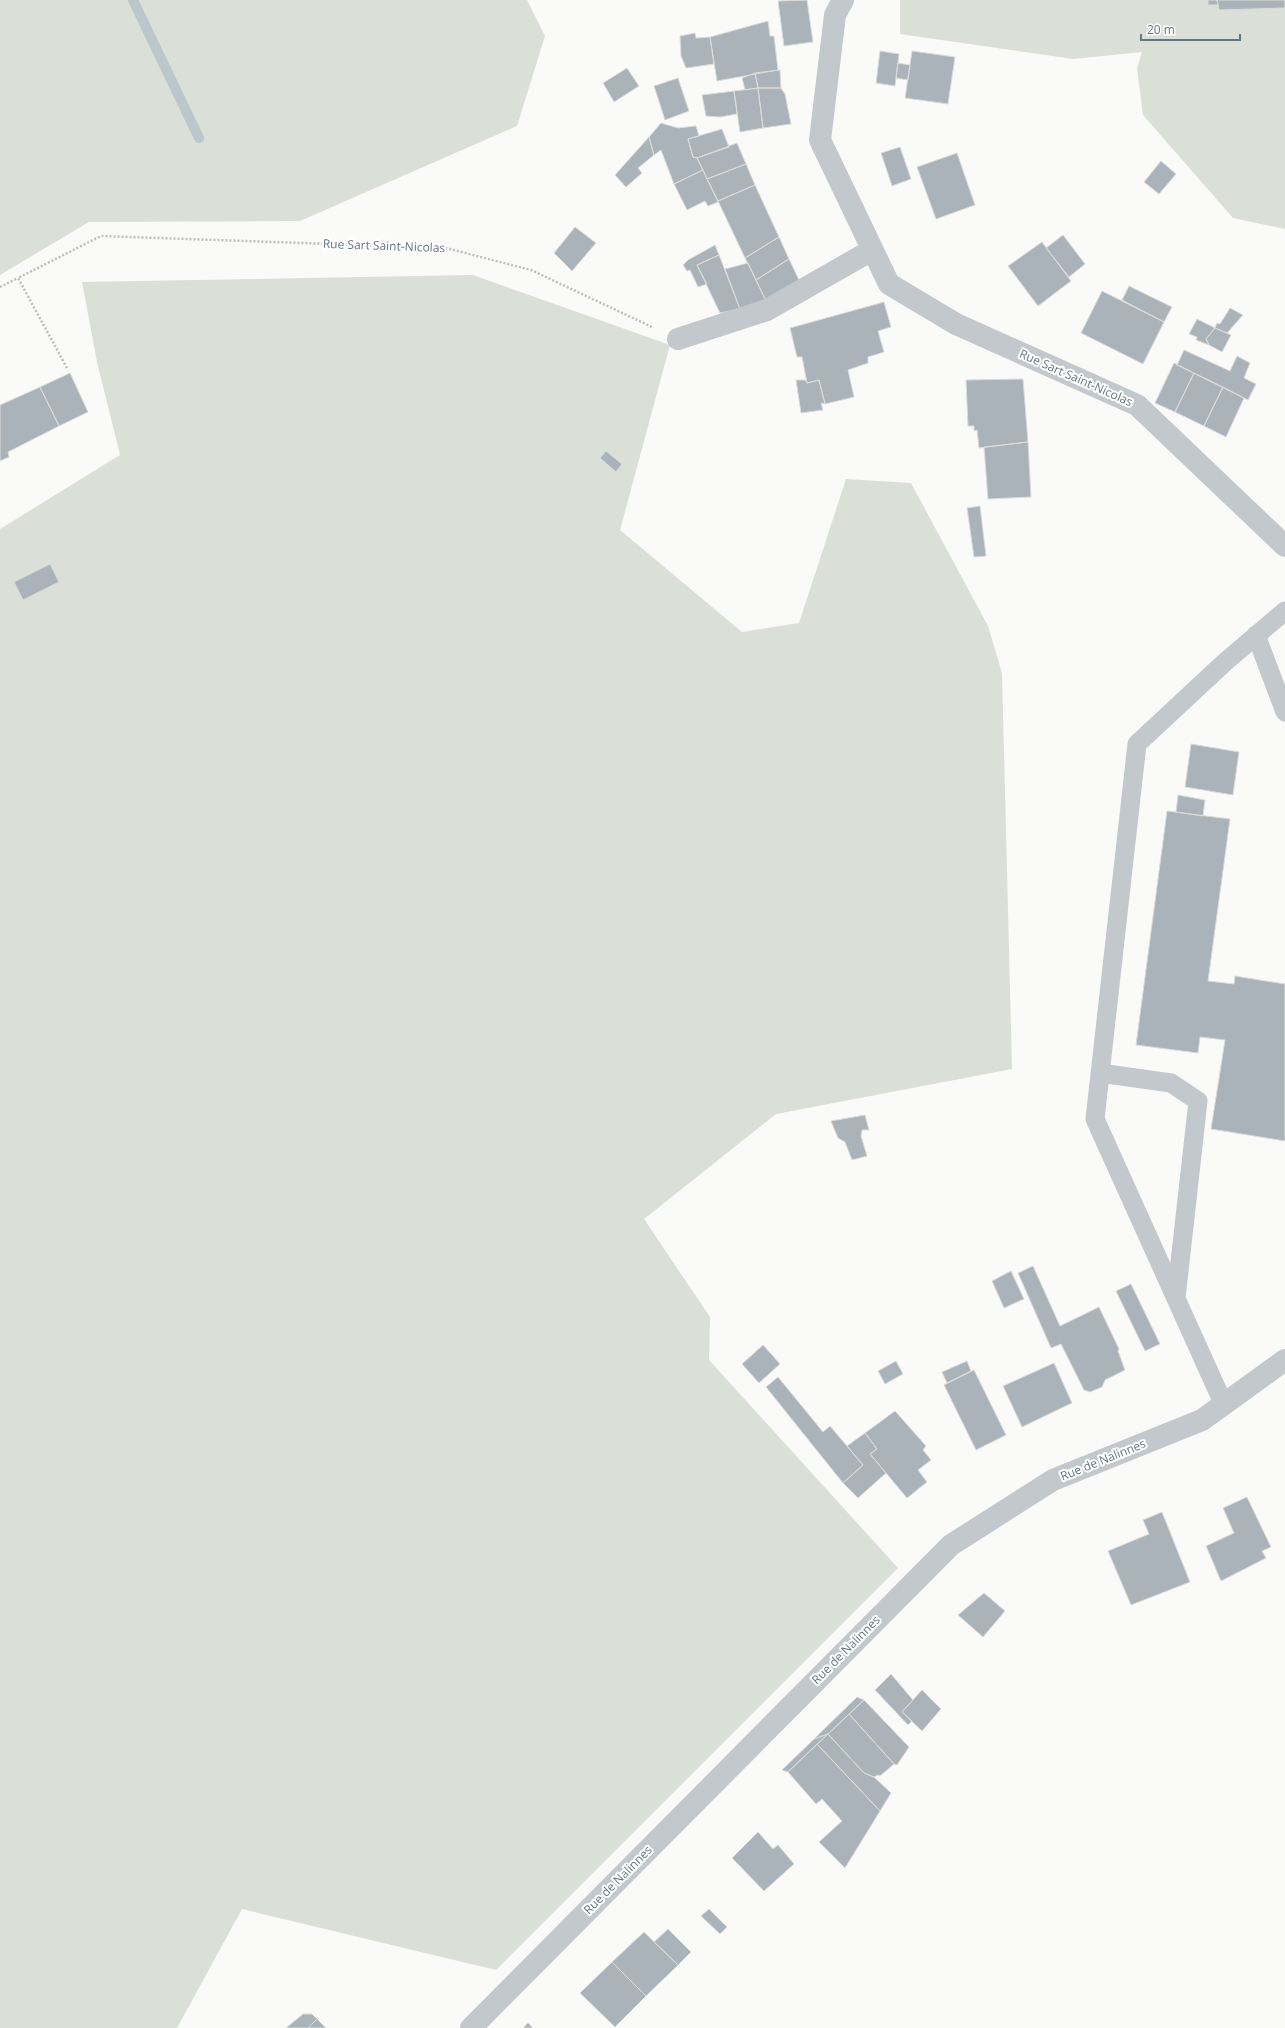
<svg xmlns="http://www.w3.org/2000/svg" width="1285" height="2028" font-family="'Open Sans',sans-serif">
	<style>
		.green { fill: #dadfd7 }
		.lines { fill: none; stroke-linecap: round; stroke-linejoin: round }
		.stream { stroke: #bbc7cb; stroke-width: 10 }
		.building { fill: #aab3b9; stroke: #dcdcda }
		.path { stroke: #bbbfc2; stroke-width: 2.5; stroke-dasharray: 2 2; stroke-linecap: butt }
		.service { stroke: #c3c8cc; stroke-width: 19 }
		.minor { stroke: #c3c8cc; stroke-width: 22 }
		.labels { text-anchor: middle; stroke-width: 4; stroke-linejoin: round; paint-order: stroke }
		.street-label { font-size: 12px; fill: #657683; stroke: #fff }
	</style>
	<rect width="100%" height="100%" fill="#fafaf8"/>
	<!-- green -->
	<path class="green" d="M0,0H527L545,36L517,126L300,221L89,222L0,275Z
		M900,0H1285V229L1233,218L1143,115L1137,68L1142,52L1073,59L900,34Z
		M473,275L670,345L620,530L742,632L799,623L846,479L911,483L988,626L1002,673L1012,1069L776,1114L644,1219L710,1317L709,1360L898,1568L496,1970L242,1909L177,2028H0V529L120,455L97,362L82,282Z"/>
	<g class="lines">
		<!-- stream -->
		<path class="stream" d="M133,0L199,138"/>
	</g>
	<!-- building -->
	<path class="building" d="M807,0L813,42L784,46L778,1Z
		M1208,0H1217L1218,5H1208Z
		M1217,0H1285V8L1219,10Z
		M768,21L770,36H774L778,70L717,81L710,37Z
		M695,33L696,38L710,37L714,64L686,68L681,56L680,36Z
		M880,51L899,54L895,86L876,83Z
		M912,51L955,57L948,104L905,98Z
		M898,63L910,65L908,80L896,78Z
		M627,68L639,86L614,102L603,83Z
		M780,70L781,88H758L755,73Z
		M755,73L758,88L745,90L742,78Z
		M678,78L689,111L665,120L654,86Z
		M758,88L763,128L740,132L734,91Z
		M758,88H781L785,94L791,124L763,128Z
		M734,91L737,114L720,117L706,116L702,95Z
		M661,123L678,128L696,126L699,136L688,139L693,157L697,158L703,170L674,184L661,150L654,155L649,137Z
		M722,129L729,147L697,158L693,157L688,139Z
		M649,137L654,155L638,168L642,173L626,187L615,175Z
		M737,143L746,164L707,179L697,158Z
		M900,147L911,179L892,186L881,153Z
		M957,153L975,205L936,219L917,167Z
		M1161,161L1176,174L1159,194L1144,182Z
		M746,164L755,185L718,201L707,179Z
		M703,170L718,202L708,206L705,201L687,210L674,184Z
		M755,185L779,237L745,258L718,201Z
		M575,227L596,243L572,271L554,253Z
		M1063,235L1085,264L1069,277L1046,248Z
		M779,237L789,259L756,280L745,258Z
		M1042,242L1071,281L1038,306L1008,266Z
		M715,245L719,255L697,265L707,284L698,287L690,270L687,271L683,265L688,260Z
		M719,255L740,309L720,313L697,265Z
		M789,259L800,282L766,301L756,280Z
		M748,263L766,301L740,309L725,269Z
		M1129,286L1172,307L1164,322L1122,300Z
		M1102,291L1164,322L1143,364L1081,333Z
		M884,302L891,327L878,331L884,352L868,357V363L848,370L854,397L825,404L819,380L807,383L802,357H797L790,328Z
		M1230,308L1243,315L1227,333L1215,328L1217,323L1220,324Z
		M1197,319L1215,328L1206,339L1209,345L1196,340L1197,337L1189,334Z
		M1215,328L1231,335L1222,352L1209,345L1206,339Z
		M1184,350L1230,371L1237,356L1250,363L1244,378L1256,384L1248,400L1177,365Z
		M1174,363L1194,373L1175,412L1155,403Z
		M70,373L88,412L59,426L40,387Z
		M1194,373L1223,387L1204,426L1175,412Z
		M1023,379L1028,442L979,448L977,430L974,431V426H968L966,380Z
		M796,380H805L807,383L819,380L825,404L821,403L823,410L801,413Z
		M40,387L59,426L8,452L9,457L0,461V405Z
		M1223,387L1244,398L1226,437L1204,426Z
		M1028,442L1031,497L988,499L984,447Z
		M606,451L622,464L616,472L600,458Z
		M980,506L986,556L974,557L967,508Z
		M50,564L59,582L23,600L14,582Z
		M1191,744L1239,752L1233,795L1185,787Z
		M1178,795L1205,800L1203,816L1176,812Z
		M1167,811L1230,819L1208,981L1234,984L1235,976L1285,984V1141L1211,1129L1225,1040L1200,1037L1198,1053L1136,1045Z
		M865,1115L869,1130H862L861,1136L867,1156L852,1160L845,1142L838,1138L831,1121Z
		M1033,1266L1060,1326L1099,1307L1119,1349L1118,1351L1125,1370L1105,1380L1102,1387L1090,1392L1084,1390L1061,1344L1051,1348L1018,1273Z
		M1011,1271L1024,1299L1004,1308L992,1281Z
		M1131,1284L1160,1344L1145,1351L1116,1291Z
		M763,1345L780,1364L759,1383L742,1364Z
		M896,1361L903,1374L885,1384L878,1371Z
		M967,1361L971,1371L947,1383L942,1372Z
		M1054,1363L1072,1403L1022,1427L1003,1386Z
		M974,1370L1006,1435L976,1450L944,1385Z
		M778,1377L823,1432L830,1426L863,1465L843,1483L766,1387Z
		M895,1411L926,1446L923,1450L931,1460L918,1470L927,1482L907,1498L870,1454L877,1449L865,1433Z
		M865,1433L877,1449L870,1454L886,1473L858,1498L843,1483L863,1465L847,1446Z
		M1247,1497L1271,1547L1262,1551L1266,1558L1221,1581L1206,1546L1234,1533L1223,1508Z
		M1162,1512L1190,1582L1131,1605L1108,1551L1149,1534L1143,1520Z
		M984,1593L1005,1611L983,1637L958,1615Z
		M891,1674L913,1700L902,1712L912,1721L908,1725L875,1690Z
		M922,1690L941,1709L922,1731L902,1712Z
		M857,1697L864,1700L828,1734L814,1739Z
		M864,1700L909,1747L897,1765L894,1764L849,1714Z
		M849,1714L894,1764L880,1776L878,1775L874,1777L864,1773L828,1734Z
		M828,1734L788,1772L782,1770L814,1739Z
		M828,1734L864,1773L874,1777L891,1793L880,1811L817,1744Z
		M817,1744L880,1811L845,1868L819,1842L842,1821L822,1799L816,1804L788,1772Z
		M758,1832L773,1849L778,1845L794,1864L764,1891L732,1858Z
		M709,1909L727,1927L720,1934L701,1916Z
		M668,1929L691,1952L678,1965L654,1942Z
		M644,1932L678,1965L646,1996L612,1962Z
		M612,1962L646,1996L615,2027L580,1993Z
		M303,2014H312L317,2019L308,2028H286Z
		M317,2019L326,2028H308Z
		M528,2023L533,2028H523Z"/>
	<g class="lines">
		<!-- path -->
		<path class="path" d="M0,287L18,278
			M67,368L18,278L101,236L446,248L531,270L652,327"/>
		<!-- service -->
		<path class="service" d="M1256,635L1285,712
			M1100,1073L1171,1083L1198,1101L1176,1298
			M1224,1405L1095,1119L1137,744L1224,663L1285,611"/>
		<!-- minor -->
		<path class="minor" d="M843,0L835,15L820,140L889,284L956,324L1137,405L1285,546
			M678,339L767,310L872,250
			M471,2028L951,1545L1053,1480L1202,1420L1285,1360"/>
	</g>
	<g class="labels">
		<!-- street labels -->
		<g class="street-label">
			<text transform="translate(384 246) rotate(2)" y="4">Rue Sart Saint-Nicolas</text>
			<text transform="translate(1076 378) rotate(24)" y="4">Rue Sart Saint-Nicolas</text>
			<text transform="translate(1103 1460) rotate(-22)" y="4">Rue de Nalinnes</text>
			<text transform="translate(846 1650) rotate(-45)" y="4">Rue de Nalinnes</text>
			<text transform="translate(618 1880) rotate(-45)" y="4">Rue de Nalinnes</text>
		</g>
	</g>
	<!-- scale -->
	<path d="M1141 34v6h99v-6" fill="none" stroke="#657683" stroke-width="2"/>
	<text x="1147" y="34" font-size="12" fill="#657683" stroke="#ffffff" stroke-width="3" paint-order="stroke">20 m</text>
</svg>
